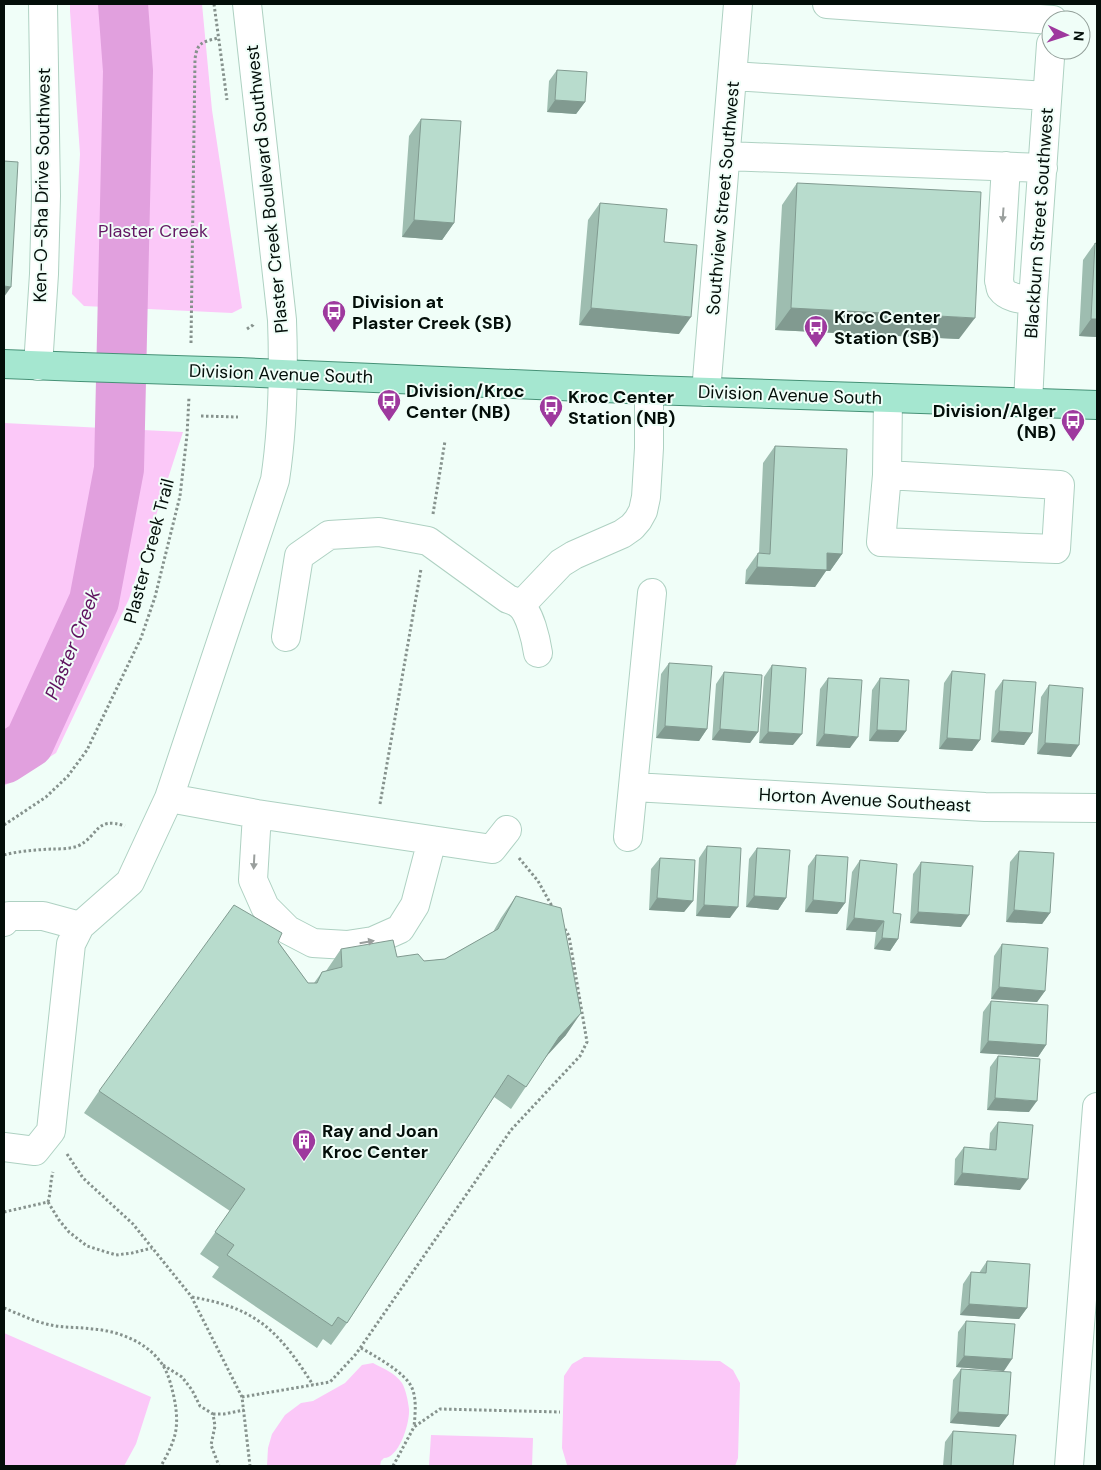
<svg xmlns="http://www.w3.org/2000/svg" width="1101" height="1470" font-family="'DM Sans',sans-serif">
	<style>
		.green { fill: #fbc8f8 }
		.lines { fill: none; stroke-linecap: round; stroke-linejoin: round }
		.river { stroke: #e1a0de; stroke-width: 50 }
		.minor-casing { stroke: #aed1c2; stroke-width: 30 }
		.major-casing { stroke: #459176; stroke-width: 30 }
		.path { stroke: #86928d; stroke-width: 3; stroke-dasharray: 2.5 2.5; stroke-linecap: butt }
		.minor { stroke: #fff; stroke-width: 28 }
		.major { stroke: #a5e7d0; stroke-width: 28 }
		.major-bridge-casing { stroke: #459176; stroke-width: 30; stroke-linecap: butt }
		.major-bridge { stroke: #a5e7d0; stroke-width: 28 }
		.wall { fill: #9ebdb0 }
		.shaded-wall { fill: #819a90 }
		.building { fill: #b8dccd; stroke: #819a90 }
		.oneway { fill: #9a9f9d }
		.labels { text-anchor: middle; stroke-width: 4; stroke-linejoin: round; paint-order: stroke }
		.street-label { font-size: 18px; fill: #030e09; stroke: #f0fef8 }
		.park-label { font-size: 18px; fill: #631763; stroke: #f0fef8 }
		.poi-label { font-size: 18px; font-weight: bold; fill: #030e09; stroke: #f0fef8; text-anchor: start }
		.water-label { font-size: 19px; font-style: italic; fill: #5f125f; stroke: #f0fef8 }
	</style>
	<rect width="100%" height="100%" fill="#f0fef8"/>
	<!-- green -->
	<path class="green" d="M70,4H202L212,110L242,308L232,313L84,306L72,294L80,154L70,11Z
		M4,423L183,432L129,599L56,753L4,786Z
		M4,1333L151,1397L136,1444L124,1466H4Z
		M584,1357L720,1361L733,1370L740,1383L738,1458L735,1466H569L567,1465L562,1448L564,1376L572,1364Z
		M373,1363C384,1369 395,1373 402,1383C406,1390 408,1401 409,1409C410,1423 399,1458 384,1458L381,1461L380,1466H267L268,1448L272,1434L285,1415L301,1403L313,1401L345,1383L362,1365Z
		M431,1435L533,1438L532,1466H429Z"/>
	<g class="lines">
		<!-- river -->
		<path class="river" d="M4,759L29,743L94,601L119,469L128,71L123,4"/>
		<!-- minor casing -->
		<g class="minor-casing">
			<path id="minor" d="M827,4L1053,20
				M733,76L1047,96
				M726,156L1043,168
				M1006,166L999,281C1000,283 1000,287 1001,289C1008,299 1023,299 1033,300
				M38,366L44,274L46,196L43,4
				M706,392L738,4
				M1028,403L1033,300L1051,44
				M887,475L1060,485L1056,549L881,542L887,475L888,398
				M521,605L561,563L574,555L622,534L632,527L638,520L643,511L646,497L649,448V390
				M286,637L299,556L329,535L379,532L428,541L508,599C512,600 516,602 519,604C530,612 536,640 538,653
				M634,787L985,807L1097,808
				M169,798L257,814L492,849L507,830
				M257,814L253,880L265,907L288,930L313,943L347,945L373,941L400,929L415,905L432,840
				M628,837L652,593
				M4,922L9,916H43L80,926
				M4,1147L35,1151L51,1131L71,944L80,926L130,882L169,798L275,480C283,427 284,373 282,320L247,4
				M1069,1466L1097,1107"/>
		</g>
		<!-- major casing -->
		<g class="major-casing">
			<path id="major" d="M4,364L81,367
				M239,372L649,390L1097,405"/>
		</g>
		<!-- path -->
		<path class="path" d="M214,4L227,100
			M247,329L253,325L254,323
			M191,343L195,59C197,42 203,42 218,38
			M201,416L238,417
			M433,514L445,441
			M380,804L421,569
			M4,825L46,797L68,776L87,750L141,638L155,597L180,496L187,435L189,397
			M4,855C19,851 35,850 51,849C59,849 70,849 78,846C99,836 95,816 125,826
			M519,858L538,881L553,908
			M67,1154L83,1178L133,1224L191,1296L242,1397L250,1466
			M48,1202L59,1220L69,1232L87,1246L116,1255L132,1253L152,1248
			M4,1212L48,1202C51,1192 50,1182 53,1172
			M192,1297C214,1301 235,1306 254,1318C279,1333 298,1361 313,1385
			M4,1308C19,1314 35,1322 51,1325C64,1328 79,1327 93,1329C119,1331 147,1342 162,1364C167,1371 170,1381 172,1389C176,1404 179,1423 174,1438C171,1448 166,1457 161,1466
			M361,1348C375,1356 406,1373 412,1388C417,1400 415,1415 414,1427
			M163,1365L182,1377L192,1390L200,1406L213,1414L215,1426L211,1445L219,1466
			M242,1397L330,1382L356,1354L511,1130L580,1056L587,1042L569,936L565,929
			M213,1414H224L244,1410
			M393,1466L414,1427L440,1409L560,1412"/>
		<!-- minor -->
		<use href="#minor" class="minor"/>
		<!-- major -->
		<use href="#major" class="major"/>
		<!-- major-bridge casing -->
		<g class="major-bridge-casing">
			<path id="major-bridge" d="M81,367L239,372"/>
		</g>
		<!-- major-bridge -->
		<use href="#major-bridge" class="major-bridge"/>
	</g>
	<!-- wall -->
	<path class="wall" d="M557,70L585,102L576,114L547,112L549,81Z
		M421,119L454,223L442,240L402,237L409,136Z
		M797,183L959,339L775,330L782,205Z
		M600,203L664,242L679,334L579,325L588,220Z
		M1095,243L1097,337L1079,336L1083,260Z
		M775,446L842,554L830,571H826L815,587L745,584L746,570L758,553H759L763,463Z
		M669,663L707,729L699,741L656,738L661,674Z
		M772,665L793,745L759,743L764,677Z
		M952,671L980,740L972,751L939,749L944,683Z
		M724,672L758,732L750,743L712,740L716,684Z
		M828,678L850,748L816,746L820,689Z
		M880,678L906,731L898,742L869,741L872,690Z
		M1003,680L1032,733L1024,745L991,742L995,691Z
		M1049,685L1071,757L1037,754L1041,697Z
		M707,846L730,918L696,916L699,858Z
		M757,848L786,898L778,910L746,907L749,859Z
		M1019,851L1050,913L1042,924L1006,922L1010,862Z
		M816,855L845,903L837,914L805,912L808,866Z
		M660,858L693,901L684,912L649,910L651,869Z
		M860,860L893,913L898,939L890,951L874,949L876,932L846,930L852,872Z
		M921,862L961,927L910,923L913,874Z
		M516,896L566,1035L547,1055L511,1109L494,1097L347,1323L331,1345L323,1339L317,1348L212,1277L219,1267L200,1254L230,1211L84,1113L99,1091L278,942L308,983H314L322,972L326,971L341,949L424,961L445,959L493,932L501,918Z
		M1002,944L1045,991L1037,1002L991,999L994,956Z
		M991,1001L1046,1045L1038,1057L980,1053L983,1012Z
		M998,1056L1029,1112L987,1110L990,1067Z
		M998,1122L1020,1190L954,1185L955,1159L964,1147L989,1149L990,1133Z
		M987,1261L1027,1308L1019,1319L960,1315L963,1284L971,1272L979,1273Z
		M966,1321L1004,1371L956,1367L958,1332Z
		M961,1369L1008,1415L999,1427L950,1423L953,1380Z
		M953,1431L1013,1466H943L945,1442Z"/>
	<!-- shaded-wall -->
	<path class="shaded-wall" d="M555,100L585,102L576,114L547,112Z
		M414,220L454,223L442,240L402,237Z
		M4,286L11,287L4,297Z
		M591,308L691,317L679,334L579,325Z
		M791,308L975,318L959,339L775,330Z
		M1091,319H1097V337L1079,336Z
		M827,553L842,554L830,571H826L815,587L745,584L757,567Z
		M665,726L707,729L699,741L656,738Z
		M720,729L758,732L750,743L712,740Z
		M877,730L906,731L898,742L869,741Z
		M999,731L1032,733L1024,745L991,742Z
		M768,732L802,734L793,745L759,743Z
		M824,734L858,737L850,748L816,746Z
		M947,738L980,740L972,751L939,749Z
		M1045,743L1079,745L1071,757L1037,754Z
		M754,896L786,898L778,910L746,907Z
		M657,898L693,901L684,912L649,910Z
		M813,900L845,903L837,914L805,912Z
		M704,905L738,907L730,918L696,916Z
		M1014,910L1050,913L1042,924L1006,922Z
		M918,912L969,915L961,927L910,923Z
		M854,918L884,921L876,932L846,930Z
		M882,938L898,939L890,951L874,949Z
		M999,987L1045,991L1037,1002L991,999Z
		M581,1013L566,1035L544,1059L559,1037Z
		M988,1041L1046,1045L1038,1057L980,1053Z
		M995,1098L1037,1101L1029,1112L987,1110Z
		M962,1173L1028,1179L1020,1190L954,1185Z
		M969,1304L1027,1308L1019,1319L960,1315Z
		M964,1356L1012,1359L1004,1371L956,1367Z
		M958,1412L1008,1415L999,1427L950,1423Z"/>
	<!-- building -->
	<path class="building" d="M557,70L587,72L585,102L555,100Z
		M421,119L461,121L454,223L414,220Z
		M4,161L18,162L11,287L4,286Z
		M797,183L981,192L975,318L791,308Z
		M600,203L667,209L664,242L697,245L691,317L591,308Z
		M1095,243L1097,244V319H1091Z
		M775,446L847,449L842,554L827,553V570L757,567L758,553L770,554Z
		M669,663L712,666L707,729L665,726Z
		M772,665L806,668L802,734L768,732Z
		M952,671L985,674L980,740L947,738Z
		M724,672L762,675L758,732L720,729Z
		M828,678L862,680L858,737L824,734Z
		M880,678L909,680L906,731L877,730Z
		M1003,680L1036,682L1032,733L999,731Z
		M1049,685L1083,688L1079,745L1045,743Z
		M707,846L741,848L738,907L704,905Z
		M757,848L790,850L786,898L754,896Z
		M1019,851L1054,853L1050,913L1014,910Z
		M816,855L848,857L845,903L813,900Z
		M660,858L695,860L693,901L657,898Z
		M860,860L897,864L893,913L901,914L898,939L882,938L884,921L854,918Z
		M921,862L973,866L969,915L918,912Z
		M516,896L561,908L581,1013L559,1037L526,1087L508,1075L347,1323L338,1317L332,1326L227,1255L234,1245L215,1232L245,1189L99,1091L234,905L282,933L278,942L308,983H317L322,972L342,967L341,949L393,940L397,957L418,954L424,961L445,959L498,929Z
		M1002,944L1048,948L1045,991L999,987Z
		M991,1001L1048,1005L1046,1045L988,1041Z
		M998,1056L1040,1059L1037,1101L995,1098Z
		M998,1122L1033,1125L1028,1179L962,1173L964,1147L996,1150Z
		M987,1261L1030,1264L1027,1308L969,1304L971,1272L986,1273Z
		M966,1321L1015,1324L1012,1359L964,1356Z
		M961,1369L1011,1372L1008,1415L958,1412Z
		M953,1431L1016,1435L1013,1466H951Z"/>
	<!-- one-way arrows -->
	<defs><path id="oneway-solid" d="M-6-.8H1V-3.2L6.5 0L1 3.2V.8H-6Z" transform="scale(1.25)"/></defs>
	<g class="oneway">
		<use href="#oneway-solid" transform="translate(1003 215) rotate(94)"/>
		<use href="#oneway-solid" transform="translate(254 862) rotate(93)"/>
		<use href="#oneway-solid" transform="translate(367 942) rotate(-10)"/>
	</g>
	<!-- icons -->
	<defs>
		<g id="bus-pin" transform="scale(1.25)"><path d="M0 17L-7.5 6A9.5 9.5 0 1 1 7.5 6Z" fill="#9e399e" stroke="#f0fef8"/><path d="M-5-6H5V4H4V6H2V4H-2V6H-4V4H-5ZM-3.5-4V0h7V-4ZM-3.5 1.2v1.5H-2V1.2ZM2 1.2v1.5H3.5V1.2Z" fill="#fff"/></g>
		<g id="building-pin" transform="scale(1.25)"><path d="M0 17L-7.5 6A9.5 9.5 0 1 1 7.5 6Z" fill="#9e399e" stroke="#f0fef8"/><path d="M-4-6H4V6H1V3H-1V6H-4ZM-2.5-4.3h1.7v1.8h-1.7ZM.8-4.3h1.7v1.8H.8ZM-2.5-1h1.7V.8h-1.7ZM.8-1h1.7V.8H.8Z" fill="#fff"/></g>
	</defs>
	<g fill-rule="evenodd">
		<use href="#bus-pin" x="334" y="312"/>
		<use href="#bus-pin" x="816" y="327"/>
		<use href="#bus-pin" x="389" y="401"/>
		<use href="#bus-pin" x="551" y="407"/>
		<use href="#bus-pin" x="1073" y="421"/>
		<use href="#building-pin" x="304" y="1141"/>
	</g>
	<g class="labels">
		<!-- street labels -->
		<g class="street-label">
			<text transform="translate(42 185) rotate(-89)" y="6">Ken-O-Sha Drive Southwest</text>
			<text transform="translate(267 189) rotate(-96)" y="6">Plaster Creek Boulevard Southwest</text>
			<text transform="translate(723 198) rotate(-85)" y="6">Southview Street Southwest</text>
			<text transform="translate(1039 223) rotate(-86)" y="6">Blackburn Street Southwest</text>
			<text transform="translate(281 374) rotate(2)" y="6">Division Avenue South</text>
			<text transform="translate(790 395) rotate(2)" y="6">Division Avenue South</text>
			<text transform="translate(149 551) rotate(-75)" y="6">Plaster Creek Trail</text>
			<text transform="translate(865 800) rotate(3)" y="6">Horton Avenue Southeast</text>
		</g>
		<!-- park labels -->
		<g class="park-label">
			<text x="153" y="237">Plaster Creek</text>
		</g>
		<!-- poi labels -->
		<g class="poi-label">
			<text x="352" y="308">Division at<tspan x="352" dy="21">Plaster Creek (SB)</tspan></text>
			<text x="834" y="323">Kroc Center<tspan x="834" dy="21">Station (SB)</tspan></text>
			<text x="406" y="397">Division/Kroc<tspan x="406" dy="21">Center (NB)</tspan></text>
			<text x="568" y="403">Kroc Center<tspan x="568" dy="21">Station (NB)</tspan></text>
			<text x="1056" y="417" text-anchor="end">Division/Alger<tspan x="1056" dy="21">(NB)</tspan></text>
			<text x="322" y="1137">Ray and Joan<tspan x="322" dy="21">Kroc Center</tspan></text>
		</g>
		<!-- water labels -->
		<g class="water-label">
			<text transform="translate(72 644) rotate(-68)" y="7">Plaster Creek</text>
		</g>
	</g>
	<!-- border -->
	<rect width="1101" height="1470" fill="none" stroke="#030e09" stroke-width="10"/>
	<!-- north arrow -->
	<g transform="translate(1066 35) rotate(94)"><circle r="24" fill="#f0fef8" stroke="#919e98"/>
	<path d="M0-4L9 19L0 12L-9 19Z" fill="#9e399e"/>
	<text y="-8" font-size="14" font-weight="bold" text-anchor="middle" fill="#030e09">N</text>
	</g>
</svg>
